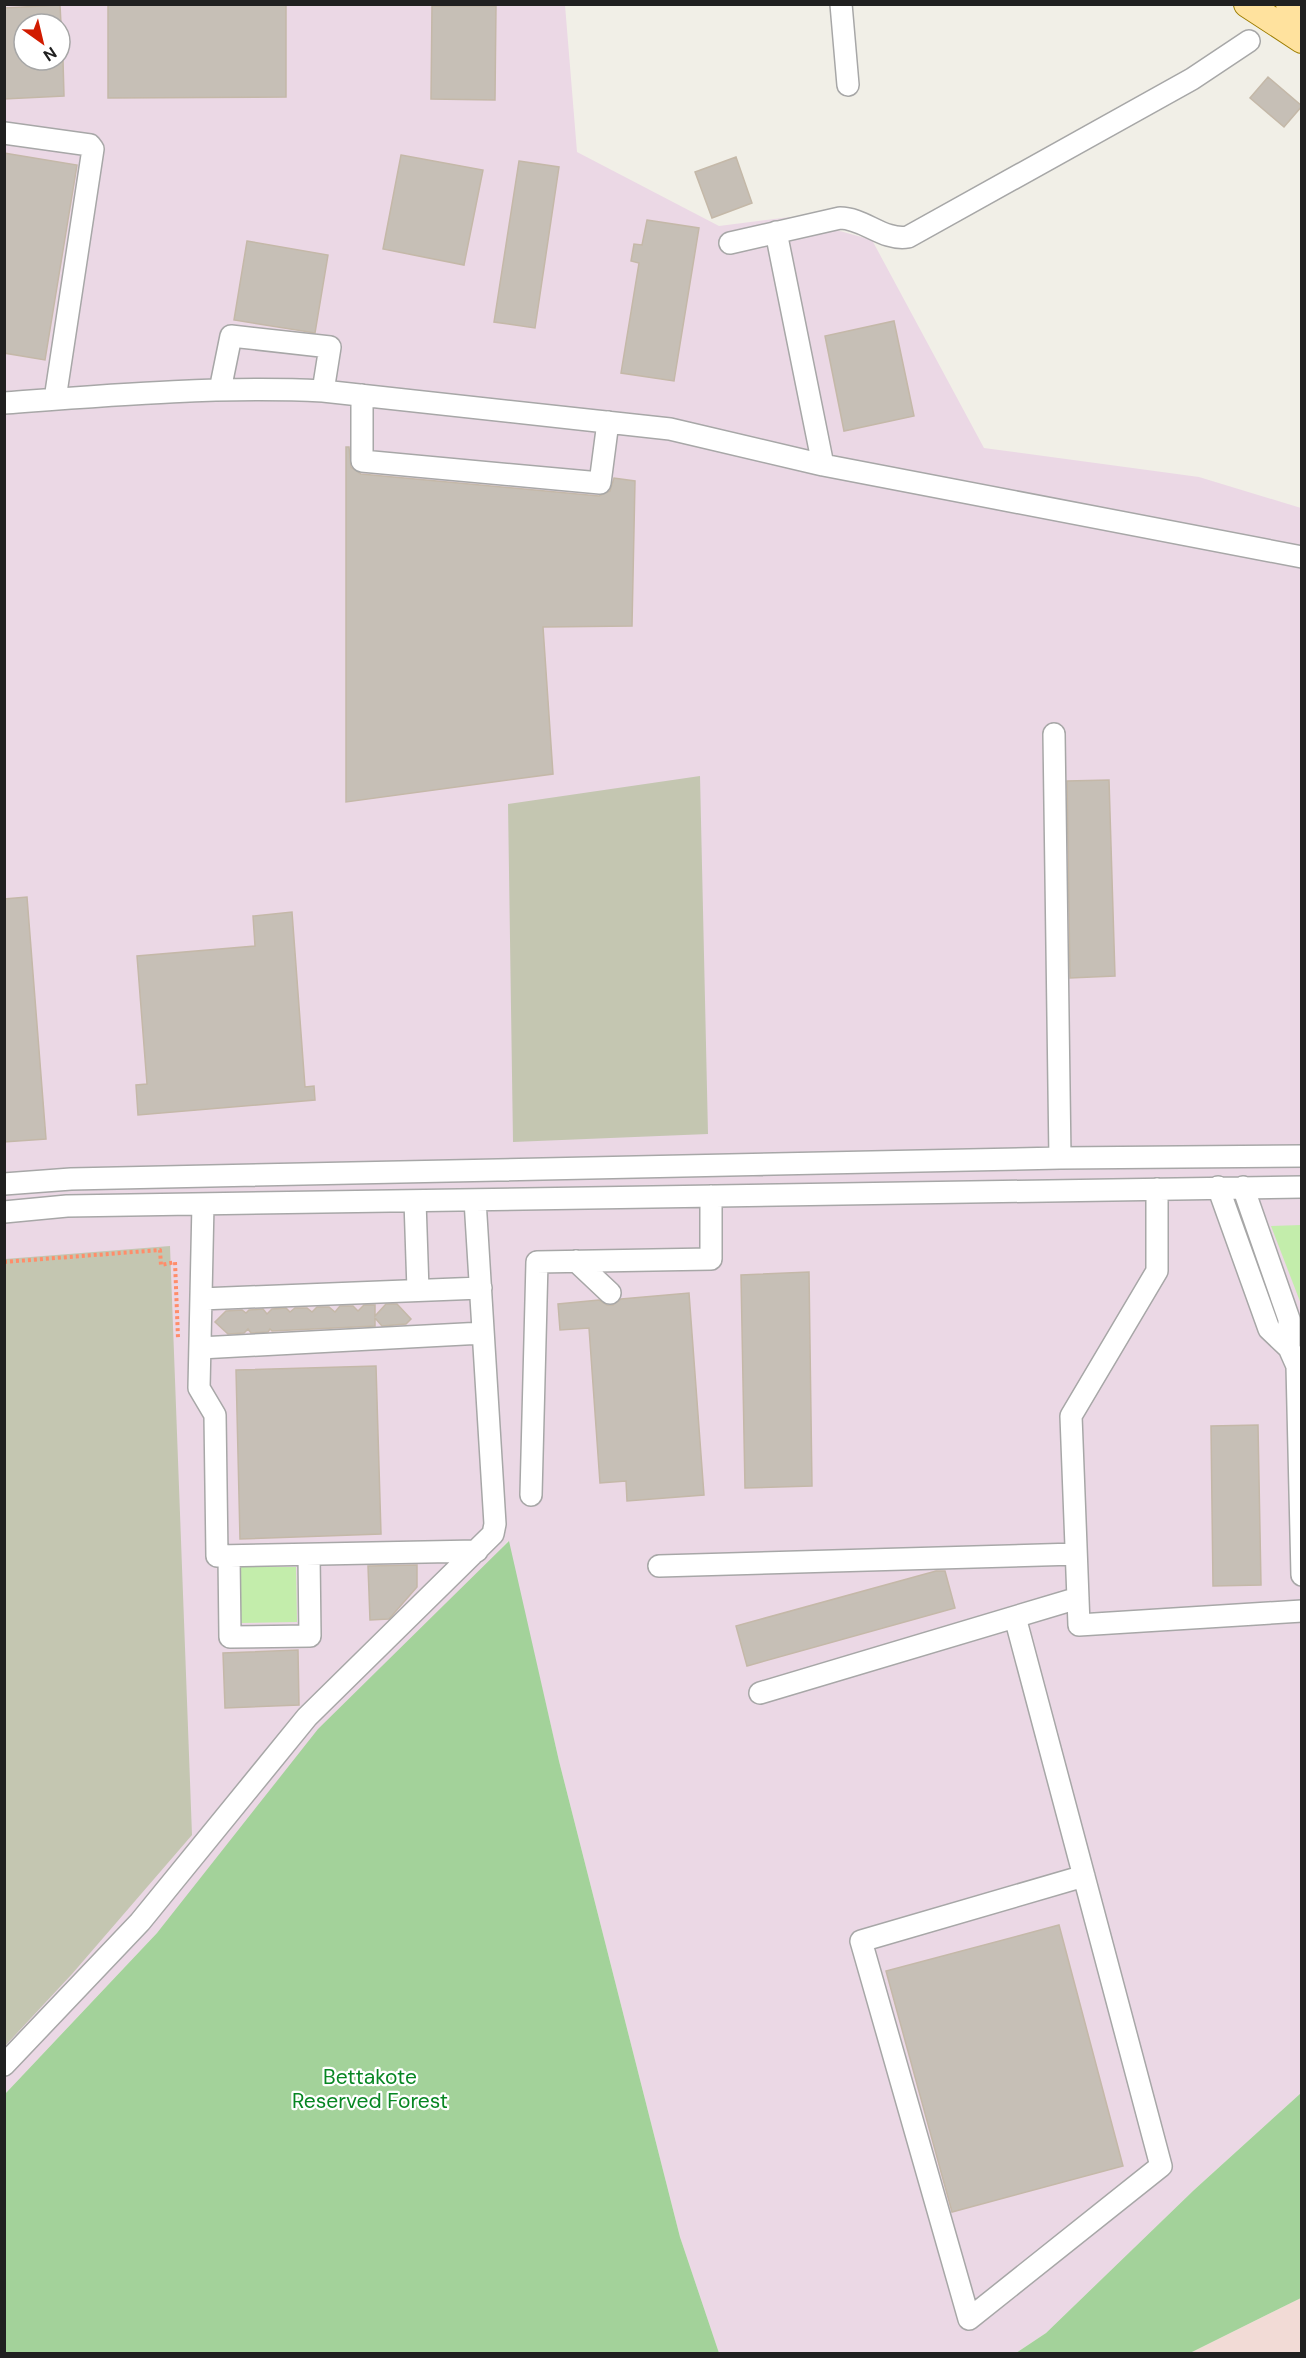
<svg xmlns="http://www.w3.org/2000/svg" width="1306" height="2358" font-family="'DM Sans',sans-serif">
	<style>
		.commercial { fill: #f2dbd6 }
		.industrial { fill: #ebd8e5; fill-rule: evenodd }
		.construction { fill: #c4c6b1 }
		.grass { fill: #c3edab }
		.forest { fill: #a3d29a }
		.building { fill: #c6bfb6; stroke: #c4b8a8; stroke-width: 1.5 }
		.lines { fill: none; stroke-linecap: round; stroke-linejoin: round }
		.minor-casing { stroke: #a7a7a7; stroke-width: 24 }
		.major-casing { stroke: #9d7d00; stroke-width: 28 }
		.path { stroke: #ff8d6a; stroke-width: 4; stroke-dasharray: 3 3; stroke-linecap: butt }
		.minor { stroke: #fff; stroke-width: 21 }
		.major { stroke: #ffe29e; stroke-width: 26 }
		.labels { text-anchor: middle; stroke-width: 4.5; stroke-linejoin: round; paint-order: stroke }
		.park-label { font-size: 21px; fill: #078622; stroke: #fff }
	</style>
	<rect width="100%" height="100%" fill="#f1efe7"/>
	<!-- commercial -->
	<path class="commercial" d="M1301,2298V2353H1190Z"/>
	<!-- industrial -->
	<path class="industrial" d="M5,5H565L577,152L719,226L790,217L872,240L984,448L1199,477L1301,508V2093L1194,2190L1046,2333L1016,2353H719L680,2237L559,1761L508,1541L157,1933L5,2094ZM24,24H60V60H24Z"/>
	<!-- construction -->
	<path class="construction" d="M700,776L708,1134L513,1142L508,804Z
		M170,1246L192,1835L72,1974L5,2046V1259Z"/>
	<!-- grass -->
	<path class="grass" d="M1301,1225H1302L1301,1304L1271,1226Z
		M296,1567L297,1622L241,1623V1567Z"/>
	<!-- forest -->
	<path class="forest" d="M509,1541L559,1761L680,2237L719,2353H5V2094L157,1933L318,1729Z
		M1301,2093V2298L1190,2353H1016L1046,2333L1194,2190Z"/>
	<!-- building -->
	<path class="building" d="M108,4H286V97L108,98Z
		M60,5L61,24H24V60H63L64,96L4,99V8Z
		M432,6H496L495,100L431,99Z
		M1268,77L1302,106L1284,127L1250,98Z
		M4,153L77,165L45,360L4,353Z
		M401,155L483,170L464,265L383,249Z
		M736,157L752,203L712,218L695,172Z
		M519,161L559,167L535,328L494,322Z
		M647,220L699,228L674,381L621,373L639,263L631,261L634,244L642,245Z
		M247,241L328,255L315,333L234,320Z
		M894,321L914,416L844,431L825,336Z
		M346,447H349L351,467L361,474L599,496L610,491L614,478L635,481L632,626L543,627L553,774L346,802Z
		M1109,780L1115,976L1070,978L1067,781Z
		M27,897L46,1139L4,1142V899Z
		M292,912L305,1087L314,1086L315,1100L138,1115L136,1085L147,1084L137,956L255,946L253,916Z
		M809,1272L812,1486L745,1488L741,1275Z
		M689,1293L704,1495L627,1501L626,1481L600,1483L589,1328L560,1330L558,1304L599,1300L607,1305H613L621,1299Z
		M386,1304H397L411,1319L406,1324L382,1326L375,1318V1326L272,1331L270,1329L268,1332L251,1333L248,1329L244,1333L228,1334L215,1322L226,1311L242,1310L246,1313L249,1310L263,1309L267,1314L272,1309L286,1308L290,1312L295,1308H307L312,1312L317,1307H329L335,1312L340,1306H353L358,1311L364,1305H375V1316Z
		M376,1366L381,1534L240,1539L236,1370Z
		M1258,1425L1261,1585L1213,1586L1211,1426Z
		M417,1565V1587L389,1619L370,1620L368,1566Z
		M936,1571H945L955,1608L747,1666L736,1626Z
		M298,1650L299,1705L225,1708L223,1653Z
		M1059,1925L1123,2166L952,2212L886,1971Z"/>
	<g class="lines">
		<!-- minor casing -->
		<g class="minor-casing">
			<path id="minor" d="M841,4L848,85
				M4,133L90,145L93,149L55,399
				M776,232L823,465
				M730,243L840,218C864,218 883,241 908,237L1192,79L1249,41
				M220,390L231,336L330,347L323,391
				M362,395V461L600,483L608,422
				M4,403C110,395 217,386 323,391L670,429L823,465L1302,557
				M1054,734L1060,1158
				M4,1184L71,1179L1060,1158L1302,1156
				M1218,1187L1269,1329L1289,1348L1297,1366L1302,1575
				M1243,1187L1289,1319V1348
				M1157,1189V1271L1071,1416L1079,1625L1302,1611
				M415,1201L418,1290
				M203,1204L199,1388L215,1415L217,1556L477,1551
				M4,1212L67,1206L1302,1187
				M576,1261L610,1293
				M201,1299L481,1288
				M200,1348L483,1333
				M531,1495L537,1262L711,1259V1196
				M229,1556L230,1637L310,1636L309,1555
				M659,1566L1076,1554
				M1015,1617L1161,2166L969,2319L861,1941L1084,1876
				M760,1693L1078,1598
				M4,2065L140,1922L307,1717L493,1534L495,1524L475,1200"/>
		</g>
		<!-- major casing -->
		<g class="major-casing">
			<path id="major" d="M1247,4L1302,40
				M1289,4L1302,12"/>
		</g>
		<!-- path -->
		<path class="path" d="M4,1262L160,1250L161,1265L175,1262L178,1338"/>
		<!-- minor -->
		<use href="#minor" class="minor"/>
		<!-- major -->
		<use href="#major" class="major"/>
	</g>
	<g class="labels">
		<!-- park labels -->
		<g class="park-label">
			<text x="370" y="2084">Bettakote<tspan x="370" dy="24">Reserved Forest</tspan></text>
		</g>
	</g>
	<!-- border -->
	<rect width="1306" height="2358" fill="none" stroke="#202020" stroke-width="12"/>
	<!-- north arrow -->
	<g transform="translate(42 42) rotate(146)"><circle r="28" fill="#ffffff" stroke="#a6a6a6" stroke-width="1.5"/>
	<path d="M0-4.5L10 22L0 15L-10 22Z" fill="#d11b00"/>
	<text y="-9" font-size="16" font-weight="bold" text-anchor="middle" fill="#202020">N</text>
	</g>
</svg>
